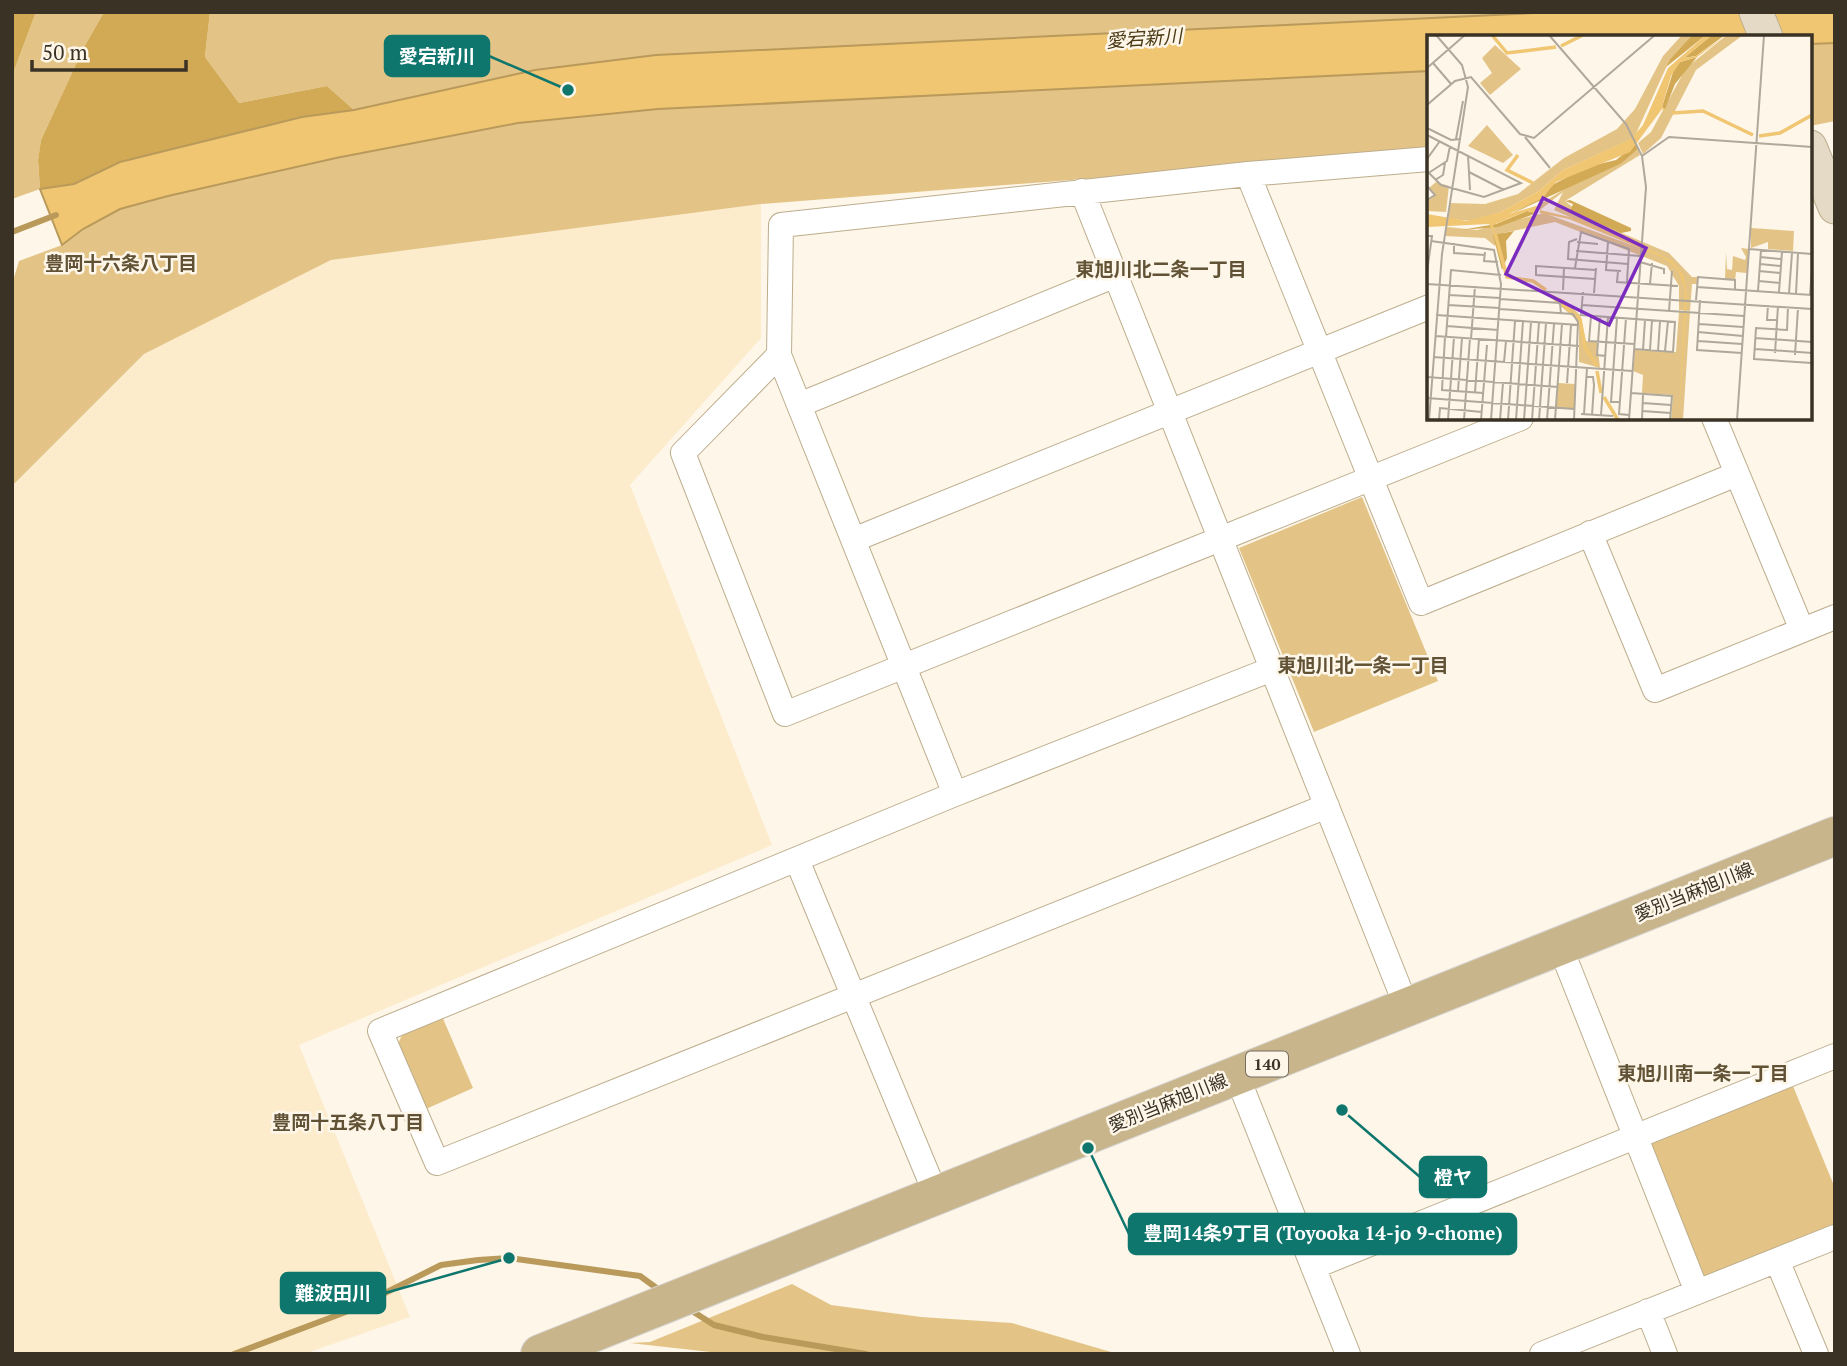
<svg xmlns="http://www.w3.org/2000/svg" width="1847" height="1366" font-family="'PT Serif','Noto Sans JP',serif">
	<style>
		.built { fill: #fceccb }
		.green { fill: #e3c486 }
		.forest { fill: #d2aa55 }
		.water { fill: #f0c672; stroke: #b99a5b; stroke-width: 2 }
		.lines { fill: none; stroke-linecap: round; stroke-linejoin: round }
		.stream { stroke: #b99a5b; stroke-width: 6 }
		.street-casing { stroke: #bdad8c; stroke-width: 26 }
		.secondary-casing { stroke: #bdad8c; stroke-width: 35 }
		.primary-casing { stroke: #d7d6d3; stroke-width: 40 }
		.street { stroke: #fff; stroke-width: 24 }
		.secondary { stroke: #e4dac6; stroke-width: 33 }
		.primary { stroke: #c9b58c; stroke-width: 38 }
		.labels { text-anchor: middle; stroke-width: 5; stroke-linejoin: round; paint-order: stroke }
		.shield { fill: #fdf6e9; stroke: #746d60; stroke-width: 2 }
		.shield-label { font-size: 16px; font-weight: bold; fill: #393225 }
		.street-label { font-size: 18px; fill: #393225; stroke: #fdf6e9 }
		.water-label { font-size: 19px; font-style: italic; fill: #4b3a15; stroke: #fdf6e9 }
		.neighbourhood-label { font-size: 19px; font-weight: bold; fill: #615235; stroke: #fdf6e9 }
		.inset-river { fill: none; stroke: #f0c672; stroke-width: 3.5 }
		.inset-road { fill: none; stroke: #afa89b; stroke-width: 2 }
		.view { fill: #7b2cbf; fill-opacity: 0.15; stroke: #7b2cbf; stroke-width: 3.5 }
		.inset-edge { fill: none; stroke: #393225; stroke-width: 3.5 }
		.leader { fill: none; stroke: #0f766e; stroke-width: 2.5 }
		.callout-dot { fill: #0f766e; stroke: #fdf6e9; stroke-width: 2.5 }
		.callout { fill: #0f766e; stroke: #0f766e; stroke-width: 2.5 }
		.callout-label { font-size: 19px; text-anchor: middle; font-weight: bold; fill: #fff }
	</style>
	<rect width="100%" height="100%" fill="#fdf6e9"/>
	<!-- built -->
	<path class="built" d="M761,204V338L630,485L772,845L299,1045L410,1317L304,1354H12V486L144,354L331,260Z"/>
	<!-- green -->
	<path class="green" d="M36,12H104L83,49L41,140L38,161L40,189L12,199V76Z
		M210,12H1555L656,55L535,70L354,110L327,86L239,103L205,57Z
		M1835,12V121L1810,126V37Z
		M1429,71V148L1110,177L761,204L331,260L144,354L12,486V284L19,261L62,245L83,229L120,209L168,196L336,158L518,123L658,109Z
		M1362,497L1438,681L1314,732L1239,548Z
		M441,1014L473,1088L426,1109L398,1044L405,1028Z
		M1788,1074L1835,1188V1237L1697,1292L1635,1136Z
		M792,1284L831,1305L921,1317L1012,1323L1118,1354H728L630,1343L650,1342Z"/>
	<!-- forest -->
	<path class="forest" d="M12,12H36L12,76Z
		M104,12H210L205,57L239,103L327,86L354,110L302,117L120,162L74,184L40,189L38,160L41,140L83,49Z"/>
	<!-- water -->
	<path class="water" d="M1555,12H1835V43L1810,44V37H1429V71L658,109L518,123L336,158L168,196L120,209L83,229L62,245L40,189L74,184L120,162L302,117L354,110L535,70L656,55Z"/>
	<g class="lines">
		<!-- stream -->
		<path class="stream" d="M12,232L56,215
			M689,1309L714,1325L763,1337L866,1354
			M234,1354L351,1310L441,1265L478,1260L509,1258L640,1276L662,1292"/>
		<!-- street casing -->
		<g class="street-casing">
			<path id="street" d="M1248,174L1421,603L1737,474
				M1082,191L1407,1008
				M779,355L683,453L785,714L1521,418
				M799,405L1116,275
				M1714,418L1802,630
				M1590,533L1655,690L1835,617
				M853,540L1429,307
				M1272,669L955,794L380,1031L437,1163L1327,806
				M955,794L779,355L781,225L1248,174L1429,159
				M797,860L937,1197
				M1560,946L1697,1292
				M1237,1076L1348,1354
				M1777,1260L1816,1354
				M1313,1267L1835,1056
				M1648,1311L1665,1354
				M1542,1354L1835,1237"/>
		</g>
		<!-- secondary casing -->
		<g class="secondary-casing">
			<path id="secondary" d="M1756,12L1766,37
				M1810,147L1835,207"/>
		</g>
		<!-- primary casing -->
		<g class="primary-casing">
			<path id="primary" d="M540,1354L1835,836"/>
		</g>
		<!-- street -->
		<use href="#street" class="street"/>
		<!-- secondary -->
		<use href="#secondary" class="secondary"/>
		<!-- primary -->
		<use href="#primary" class="primary"/>
	</g>
	<g class="labels">
		<!-- shield labels -->
		<rect class="shield" x="1246" y="1051.5" width="42" height="25" rx="5"/>
		<g class="shield-label">
			<text x="1267" y="1070">140</text>
		</g>
		<!-- street labels -->
		<g class="street-label">
			<text transform="translate(1694 892) rotate(-22)" y="6">愛別当麻旭川線</text>
			<text transform="translate(1168 1103) rotate(-22)" y="6">愛別当麻旭川線</text>
		</g>
		<!-- water labels -->
		<g class="water-label">
			<text transform="translate(1144 38) rotate(-4)" y="7">愛宕新川</text>
		</g>
		<!-- neighbourhood labels -->
		<g class="neighbourhood-label">
			<text x="121" y="270">豊岡十六条八丁目</text>
			<text x="1161" y="276">東旭川北二条一丁目</text>
			<text x="1363" y="672">東旭川北一条一丁目</text>
			<text x="1703" y="1080">東旭川南一条一丁目</text>
			<text x="348" y="1129">豊岡十五条八丁目</text>
		</g>
	</g>
	<!-- overview -->
	<g transform="translate(1427 35)">
		<rect width="385" height="385" fill="#fdf6e9"/>
		<path d="M255,0H265L243,24L207,103L136,135L112,156L74,177L46,186L22,184V168L58,169L91,159L137,123L190,94L208,74L236,21ZM300,0H316L269,35L234,103L216,119L211,108L224,97L259,33ZM68,10L94,34L63,60L53,48L65,38L55,23ZM60,90L86,120L76,128L41,111ZM211,114L213,120L138,166L159,183L242,218L265,242H271L270,249H265L263,276L252,275V251L240,231L128,187L76,198L68,211L58,203L18,201L20,192L50,195L117,178L213,213L127,175L136,157L113,175L105,174L159,141L195,128ZM9,147L22,151L19,177L0,176V166L8,161L2,153ZM324,193L367,196L366,216L341,214V207L324,213ZM314,213L322,214L320,238L309,237L308,245L298,244L299,217L300,234L305,235L306,221L318,225L319,222ZM115,255L137,265L153,280L159,306L170,307L173,333L152,327V287ZM252,277H263L256,385H244L246,360L215,358L216,340L206,336L208,315L249,317ZM131,348L149,349L147,374L129,373Z" fill="#e3c486"/>
		<path d="M265,0H279L239,32L243,24ZM285,0H298L269,21L257,23ZM270,22L248,49L238,74L235,72L246,37L253,27ZM209,109L211,114L195,128L82,180L117,161L125,150L160,132L189,125ZM143,165L204,193V196L194,198L143,176L146,169L138,166ZM100,176L110,178L71,192L34,195L69,189ZM87,196L79,206L80,223L75,235L66,200Z" fill="#d2aa55"/>
		<path d="M279,0H285L257,23L269,21L300,0L270,22L253,27L244,41L235,72L240,76L235,74L203,117L129,147L114,164L82,179L109,171L110,178L100,176L66,190L68,200L62,189L0,192V179L40,186L74,177L112,156L136,135L204,104L216,90L241,33ZM113,175L151,184L232,219L245,226L256,239L260,260L252,385L258,255L251,235L237,223L142,184L113,178Z" fill="#f0c672"/>
		<path class="inset-river" d="M65,0L80,18L129,12M134,11L156,0M245,78L276,76L326,100M332,101L353,98L385,80M91,120L80,135L106,148M68,198L80,242L106,246L119,255M125,261L153,284L158,312L170,331M170,336L174,358M177,362L191,385"/>
		<path class="inset-road" d="M122,0L199,89L215,121L219,152L202,385M6,28L24,49M0,33L38,0M0,70L28,46L44,42L93,99L107,103L228,0M0,93L24,105L34,104M0,100L94,148L57,162L14,150L0,136M98,102L123,133M29,104L36,66M41,120L43,155M215,121L242,102L385,112M0,124L13,106M42,137L77,155M0,139L20,126L23,111M8,145L16,140L18,128M0,151L8,160L0,165M0,201H5L0,237M150,204L142,207L141,224L201,229M4,206L67,215L74,249L64,385M150,207L171,209M181,207L179,235L194,236M27,208V218L58,220M322,214L385,219M149,216L213,221M58,217L57,226L71,227M333,222L354,224M213,227L237,234V239M333,229L354,231M148,233L154,197L202,214L200,247M191,236L190,247L251,251M332,236L354,238M168,244L109,240V231L169,235M332,246L353,248M0,249L385,274M223,249L225,228M270,252L385,260M136,255L137,233M331,256L334,215M156,257L154,280L248,287L246,317L207,314M352,257L355,217M167,258L169,233M362,258L365,218M369,259L371,218M22,260L73,263M383,260L385,235M73,264L133,268L134,279M269,265L271,242L308,245V255M273,265L270,315L315,318M21,270L72,273M155,270L317,281M341,270L340,285H350M361,272L360,295L329,293L327,324L385,328M72,274L146,279L151,287L147,385M242,276L245,236M9,280L152,290M164,281L162,306L207,309M173,281L170,320L179,321M190,283L184,367H193M199,283L192,379L202,380M272,289L316,292M20,291L71,295M271,297L316,301M8,301L152,311M18,302L15,355L56,358M19,302L24,235L74,240M328,303L385,307M44,304L48,251M271,306L315,309M328,314L385,318M216,315L218,285M223,315L225,285M231,316L233,286M238,316L241,286M348,318L351,271M368,320L371,273M6,322L205,336M77,327L79,306M0,342L131,352M159,342H166L167,350L165,380M140,348L144,290M31,356L35,303M48,357L52,304M204,358L245,361L243,385M0,363L147,374M216,368L244,370M215,376L244,378M154,379L186,381M157,379L160,333M174,380L181,282M2,385L15,219L41,52L35,30L9,0M12,385L13,373L55,377M21,385L27,302M37,385L43,303M54,385L60,310M73,385L76,348M81,385L88,286M89,385L96,286M97,385L104,287M105,385L112,287M112,385L119,288M120,385L127,289M128,385L135,289M215,385L216,359M310,385L337,0"/>
		<path class="view" d="M116,163L219,213L182,290L79,239Z"/>
		<rect width="385" height="385" class="inset-edge"/>
	</g>
	<!-- callouts -->
	<path class="leader" d="M568 90L489 56M1342 1110L1420 1177M1088 1148L1129 1234M509 1258L385 1293"/>
	<g class="callout-dot">
		<circle cx="568" cy="90" r="7"/>
		<circle cx="1342" cy="1110" r="7"/>
		<circle cx="1088" cy="1148" r="7"/>
		<circle cx="509" cy="1258" r="7"/>
	</g>
	<g class="callout">
		<rect x="385" y="36" width="104" height="40" rx="7"/>
		<rect x="1420" y="1157" width="66" height="40" rx="7"/>
		<rect x="1129" y="1214" width="387" height="40" rx="7"/>
		<rect x="281" y="1273" width="104" height="40" rx="7"/>
	</g>
	<g class="callout-label">
		<text x="437" y="63">愛宕新川</text>
		<text x="1453" y="1184">橙ヤ</text>
		<text x="1323" y="1240">豊岡14条9丁目 (Toyooka 14-jo 9-chome)</text>
		<text x="333" y="1300">難波田川</text>
	</g>
	<!-- border -->
	<rect width="1847" height="1366" fill="none" stroke="#393225" stroke-width="28"/>
	<!-- scale -->
	<path d="M32 60v10h154v-10" fill="none" stroke="#393225" stroke-width="3.5"/>
	<text x="42" y="60" font-size="21" fill="#393225" stroke="#fdf6e9" stroke-width="5" paint-order="stroke">50 m</text>
</svg>
